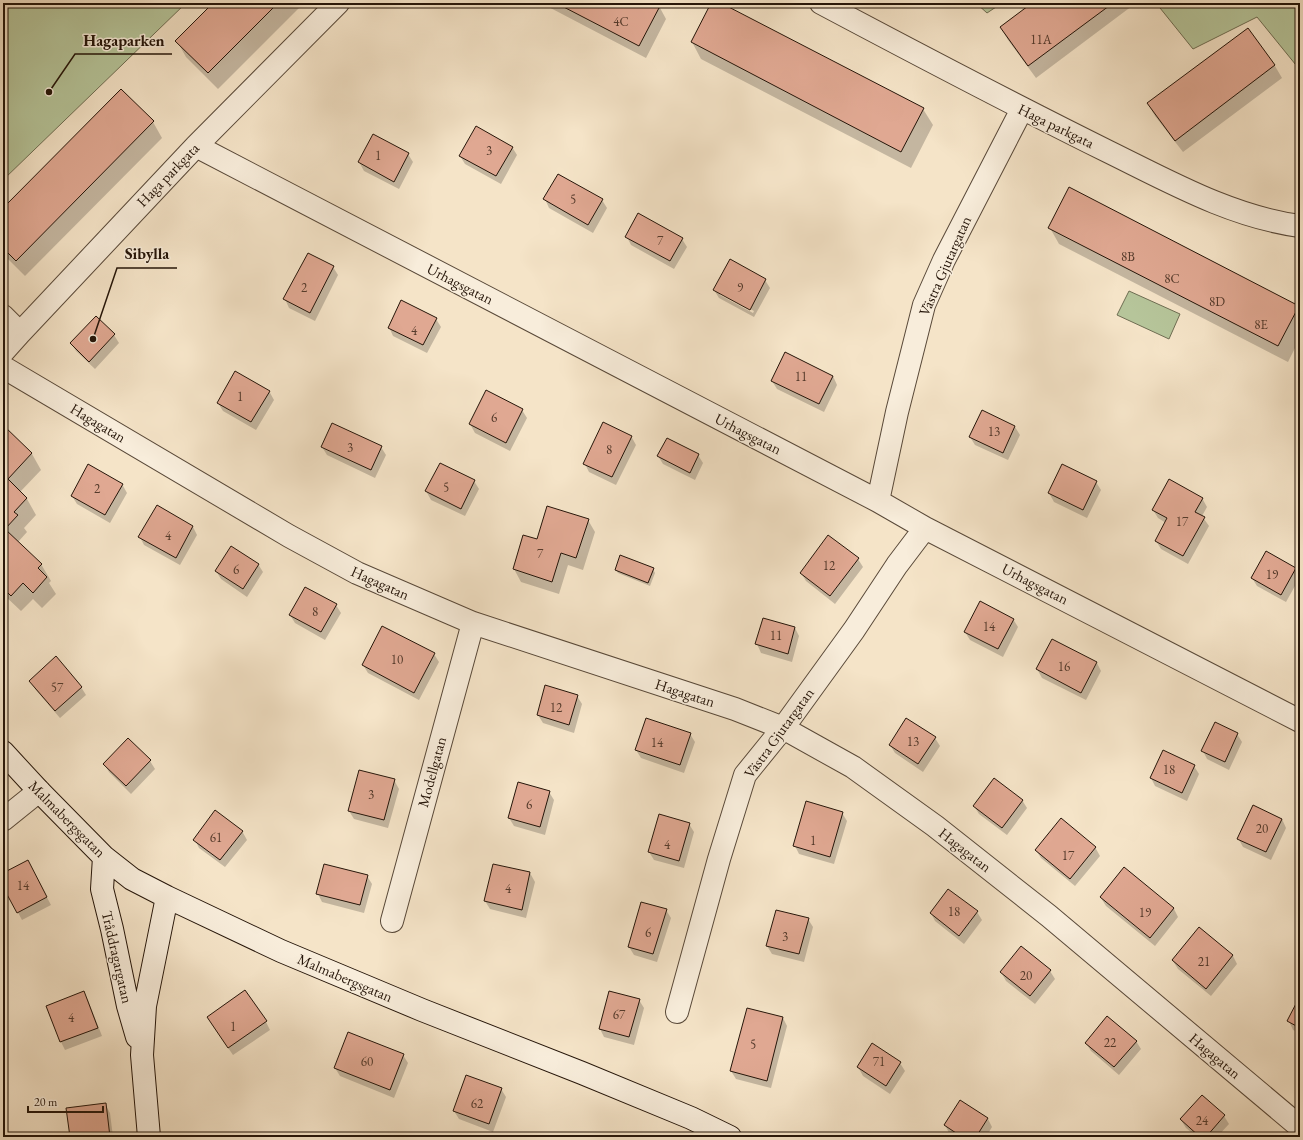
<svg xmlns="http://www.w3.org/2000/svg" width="1303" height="1140" viewBox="0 0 1303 1140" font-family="'EB Garamond',serif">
  <rect width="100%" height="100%" fill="#f5e4c8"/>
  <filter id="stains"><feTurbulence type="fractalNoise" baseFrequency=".005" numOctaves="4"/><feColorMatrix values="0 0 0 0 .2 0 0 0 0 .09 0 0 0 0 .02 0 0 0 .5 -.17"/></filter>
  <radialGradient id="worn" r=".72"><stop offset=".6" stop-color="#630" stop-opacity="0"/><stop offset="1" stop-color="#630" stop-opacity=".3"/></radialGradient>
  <path fill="#b6c59a" stroke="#6e6d52" d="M3 3H186L3 180Z
    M976 3H1002L987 13Z
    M1156 3H1300V70L1257 17 1193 49Z
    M1129 291 1180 314 1169 339 1117 315Z"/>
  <path fill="#0003" fill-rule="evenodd" d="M214 3H304L218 89 186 57 177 41Z
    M541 3H653L659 6 666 19 646 58Z
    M712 3H719L923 109 933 125 911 168 701 59 692 42Z
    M1034 3H1136L1036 78 1008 40 1001 28Z
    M1247 29 1275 66 1282 78 1183 152 1155 116 1148 104Z
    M153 122 162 138 25 276 3 254V209Z
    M512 147 517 155 501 184 465 164 460 156Z
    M408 154 413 162 399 189 364 171 359 162Z
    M545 199 602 200 607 208 593 233 549 208Z
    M1050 228 1298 307 1300 310V338L1288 362 1059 244Z
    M627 237 682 239 687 247 674 269 631 245Z
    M308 254 333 267 338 275 315 321 289 308 285 299Z
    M765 280 770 288 754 317 719 298 714 290ZM720 292 754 311 753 313 720 295Z
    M96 317 114 335 119 343 95 369 76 351 71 343Z
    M436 319 441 327 427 353 393 336 389 327Z
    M833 376 837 385 824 412 777 389 772 381Z
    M269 391 274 400 256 430 223 411 218 403Z
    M522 410 527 418 510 451 475 433 470 424Z
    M982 411 1015 427 1020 435 1008 460 975 445 970 437Z
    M3 426 32 454 41 470 20 492 27 499 36 515 24 528 27 532 18 542 41 564 51 581 49 583 56 594 42 608 33 599 21 611 3 594Z
    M631 436 636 445 616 485 589 472 585 464Z
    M322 447H381L386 455 375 478 327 455Z
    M698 455 703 463 695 480 663 464 658 456Z
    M474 481 479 489 465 516 431 500 426 491Z
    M1096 482 1101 490 1087 518 1054 502 1049 493Z
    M122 484 127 493 110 523 77 504 72 496Z
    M1202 498 1207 507 1202 516 1209 526 1188 564 1161 549 1156 541 1166 523 1158 518 1153 510Z
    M157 506 193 527 197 535 180 565 144 545 140 537Z
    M588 520 595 532 583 570 568 565 559 594 521 582 514 569 538 540Z
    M858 559 863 567 835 604 806 581 801 573Z
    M258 564 263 572 247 597 221 579 216 571Z
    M653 569 655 573 650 586 618 573 616 570Z
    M1295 569 1300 577 1286 602 1257 586 1252 578Z
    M336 605 341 613 325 640 295 623 290 615Z
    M1013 619 1018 627 1003 657 970 640 965 632Z
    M795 628 799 636 792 662 761 653 757 644Z
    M1052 640 1097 663 1101 671 1086 700 1042 678 1037 669Z
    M434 654 439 662 419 700 368 673 363 665Z
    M30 681 81 687 86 695 60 718 35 689Z
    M577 696 582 704 574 733 543 723 538 715Z
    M690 734 695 742 684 773 641 758 636 750Z
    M1237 734 1242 742 1229 770 1207 759 1203 751Z
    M935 738 940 746 923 772 895 753 890 745Z
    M128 739 150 761 155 769 131 794 109 772 104 764Z
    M1194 766 1199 774 1187 801 1155 786 1151 778Z
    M394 780 399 789 388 828 354 819 349 811Z
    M549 792 554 800 545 835 514 826 509 818Z
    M1022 800 1027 808 1007 835 979 814 974 806Z
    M842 813 847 821 834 864 799 854 795 846Z
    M1282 819 1286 828 1271 860 1243 847 1238 838Z
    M689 824 694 832 684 868 654 860 649 852Z
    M242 831 247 840 225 867 199 848 195 840Z
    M1095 847 1100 856 1075 886 1041 858 1036 850Z
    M494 865 530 873 535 882 526 918 490 909 485 901Z
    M32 869 51 905 22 920 3 885V874Z
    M1124 869 1174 909 1178 917 1155 946 1106 906 1101 898Z
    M367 876 372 884 364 913 322 902 318 894Z
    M949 890 977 912 982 920 964 944 935 921 931 913Z
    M666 910 671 918 657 962 634 955 629 947Z
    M808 919 813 927 804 962 772 954 767 946Z
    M1200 928 1233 956 1237 964 1211 996 1178 969 1173 961Z
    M1050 971 1055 979 1035 1004 1006 981 1001 972Z
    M83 992 88 1000 102 1036 65 1050 61 1042Z
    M1300 998V1033L1293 1030 1289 1021Z
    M639 1000 644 1008 634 1045 604 1037 600 1029Z
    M783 1018 787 1026 771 1088 736 1079 731 1071Z
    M266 1022 270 1030 233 1055 213 1026Z
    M1136 1041 1141 1049 1119 1075 1091 1051 1086 1043Z
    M403 1055 408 1063 394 1098 340 1076 335 1068Z
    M900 1063 905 1071 890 1094 863 1076 858 1067Z
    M501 1089 506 1097 493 1132 459 1119 454 1111Z
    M961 1101 988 1119 992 1127 986 1137H956L949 1133 945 1125Z
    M105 1104 110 1113 113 1137H71Z
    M1224 1116 1229 1124 1217 1137H1197L1186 1128 1181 1120Z"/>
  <path fill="#e0a892" stroke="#251509" d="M213 3H278L208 73 175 41Z
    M556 3H655L660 6 639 46Z
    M711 3H721L924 108 901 152 691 42Z
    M1032 3H1113L1028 66 1000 27Z
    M1248 28 1275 65 1175 141 1147 103Z
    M121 89 154 121 16 261 3 248V208Z
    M476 126 513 147 496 176 459 156Z
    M373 134 409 153 394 182 358 162Z
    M558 174 603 199 588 225 543 199Z
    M1069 187 1299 306 1278 346 1048 228Z
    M638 213 683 238 670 261 625 237Z
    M308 253 334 266 310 313 283 299Z
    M730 259 766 279 750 310 713 290Z
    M401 300 437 318 423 345 388 328Z
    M96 316 115 334 89 362 70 343Z
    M785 352 833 376 819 404 771 381Z
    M235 371 270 391 251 422 217 403Z
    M486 390 523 409 506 443 469 424Z
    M982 410 1015 426 1003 453 969 437Z
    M603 422 632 436 612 477 583 464Z
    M332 423 382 446 371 470 321 447Z
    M3 425 32 453 8 479 27 498 14 512 18 515 5 529 42 564 38 568 47 577 33 593 23 583 11 596 3 588Z
    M667 438 699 454 690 473 657 456Z
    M440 463 475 480 461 509 425 491Z
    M88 464 123 484 105 515 71 496Z
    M1062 464 1097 481 1083 510 1048 493Z
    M1169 479 1203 498 1195 512 1205 517 1183 556 1155 541 1167 518 1152 510Z
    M157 505 193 526 176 558 138 537Z
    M547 506 589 519 576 558 561 553 552 582 513 569 523 535 537 539Z
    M828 535 859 558 830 596 800 573Z
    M231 546 259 564 243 589 215 571Z
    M1266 551 1296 568 1281 595 1251 578Z
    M620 555 654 568 648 583 615 570Z
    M305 587 337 604 321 632 289 615Z
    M980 601 1014 619 998 649 964 632Z
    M763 618 795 627 788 654 755 644Z
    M382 626 435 653 414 693 362 665Z
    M1052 639 1097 662 1081 693 1036 669Z
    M56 656 82 687 55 711 29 681Z
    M545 685 578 695 569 725 537 715Z
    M646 718 691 733 680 765 635 750Z
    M906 718 936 737 918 764 889 745Z
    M1215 722 1238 733 1225 762 1201 751Z
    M128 738 151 760 126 786 103 764Z
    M1163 750 1195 765 1182 793 1150 778Z
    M359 770 395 779 384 820 348 811Z
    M994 778 1023 800 1002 828 973 806Z
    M518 782 550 791 540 827 508 818Z
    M806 801 843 812 830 857 793 846Z
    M1253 805 1282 819 1266 852 1237 839Z
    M215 810 243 831 220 860 193 840Z
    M659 814 690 823 679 861 648 852Z
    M1061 818 1096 847 1070 879 1035 850Z
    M28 860 47 897 17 913 3 887V873Z
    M324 864 368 875 360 905 316 894Z
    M493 864 530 872 522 910 484 901Z
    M1124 867 1174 908 1150 938 1100 897Z
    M948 889 978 911 959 936 930 913Z
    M641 902 667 909 653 954 628 947Z
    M776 910 809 918 799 954 766 946Z
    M1199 927 1233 955 1206 989 1172 960Z
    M1021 946 1051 970 1030 996 1000 972Z
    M245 990 267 1021 228 1048 207 1017Z
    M84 991 98 1028 60 1042 46 1006Z
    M609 991 640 999 629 1037 599 1029Z
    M1300 996V1028L1287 1021Z
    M747 1008 783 1017 767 1081 730 1071Z
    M1107 1016 1137 1041 1114 1067 1085 1043Z
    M348 1032 404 1054 390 1090 334 1068Z
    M872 1043 901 1062 886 1086 857 1067Z
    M466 1075 502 1088 489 1124 453 1111Z
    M1202 1095 1225 1115 1206 1137H1200L1180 1119Z
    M960 1100 988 1118 976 1137H962L944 1125Z
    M106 1103 110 1137H70L66 1108Z
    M603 1135V1137H569Z"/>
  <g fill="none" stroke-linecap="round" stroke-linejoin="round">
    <g stroke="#594939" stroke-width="24">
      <path id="street" d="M821 3C917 54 1012 104 1109 152 1170 182 1232 217 1300 226
        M196 146 878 501 925 528 1300 721
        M3 316 20 333
        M3 352 20 333 196 146 338 3
        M3 367 289 536 357 573 473 623 735 709 783 728 853 767 935 826 1049 916 1300 1127
        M878 501 897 412 924 305 944 260 1022 109
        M3 820 39 791
        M392 921 473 623
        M677 1012 719 859 745 775 783 728 854 630 897 565 925 528"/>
    </g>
    <g stroke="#251509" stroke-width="24">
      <path id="secondary" d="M3 752 39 791 104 857 132 879 167 897 281 951 422 1010 582 1073 691 1118 730 1137
        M104 857 102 889 112 929 128 1006 137 1037
        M149 1137 142 1055 145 1006 167 897"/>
    </g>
    <use href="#street" stroke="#f8eddb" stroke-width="22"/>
    <use href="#secondary" stroke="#f8eddb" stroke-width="22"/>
  </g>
  <g text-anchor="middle" stroke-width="3" stroke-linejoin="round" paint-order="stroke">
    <g font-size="13" fill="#543a2b">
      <text x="621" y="26">4C</text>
      <text x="1041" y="44">11A</text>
      <text x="489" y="155">3</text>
      <text x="378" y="160">1</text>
      <text x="573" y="204">5</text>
      <text x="660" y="245">7</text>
      <text x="1128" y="261">8B</text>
      <text x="1172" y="283">8C</text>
      <text x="304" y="292">2</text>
      <text x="740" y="292">9</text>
      <text x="1217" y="306">8D</text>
      <text x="1261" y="329">8E</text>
      <text x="414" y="335">4</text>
      <text x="801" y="381">11</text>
      <text x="240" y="401">1</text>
      <text x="494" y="422">6</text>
      <text x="994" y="436">13</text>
      <text x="350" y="452">3</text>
      <text x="609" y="454">8</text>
      <text x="446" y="492">5</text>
      <text x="97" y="493">2</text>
      <text x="1182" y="526">17</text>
      <text x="168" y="540">4</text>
      <text x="540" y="558">7</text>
      <text x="829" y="570">12</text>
      <text x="236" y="574">6</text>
      <text x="1272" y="579">19</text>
      <text x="315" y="616">8</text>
      <text x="989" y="631">14</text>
      <text x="776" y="640">11</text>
      <text x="397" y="664">10</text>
      <text x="1064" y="671">16</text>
      <text x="57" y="692">57</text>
      <text x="556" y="712">12</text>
      <text x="913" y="746">13</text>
      <text x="657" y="747">14</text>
      <text x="1169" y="774">18</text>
      <text x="371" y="799">3</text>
      <text x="529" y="809">6</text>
      <text x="1262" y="833">20</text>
      <text x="216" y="842">61</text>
      <text x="813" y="845">1</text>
      <text x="667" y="849">4</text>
      <text x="1068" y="860">17</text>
      <text x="23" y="890">14</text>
      <text x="508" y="893">4</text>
      <text x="954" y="916">18</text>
      <text x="1145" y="917">19</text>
      <text x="648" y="937">6</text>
      <text x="785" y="941">3</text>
      <text x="1204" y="966">21</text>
      <text x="1026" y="980">20</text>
      <text x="619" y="1019">67</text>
      <text x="71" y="1022">4</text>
      <text x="233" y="1031">1</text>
      <text x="1110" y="1047">22</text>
      <text x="753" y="1049">5</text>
      <text x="367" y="1066">60</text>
      <text x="879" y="1066">71</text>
      <text x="477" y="1108">62</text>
      <text x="1202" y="1125">24</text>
    </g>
    <g font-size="15" fill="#251509" stroke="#f8eddb">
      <text transform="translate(1056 126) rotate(26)" y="5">Haga parkgata</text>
      <text transform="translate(168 175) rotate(-46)" y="5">Haga parkgata</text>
      <text transform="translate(945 266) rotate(-66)" y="5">Västra Gjutargatan</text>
      <text transform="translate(460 284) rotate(27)" y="5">Urhagsgatan</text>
      <text transform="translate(98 423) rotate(31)" y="5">Hagagatan</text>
      <text transform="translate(748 434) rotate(27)" y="5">Urhagsgatan</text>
      <text transform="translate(380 583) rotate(24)" y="5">Hagagatan</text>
      <text transform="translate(1035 584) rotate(27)" y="5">Urhagsgatan</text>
      <text transform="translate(685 693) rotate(18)" y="5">Hagagatan</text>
      <text transform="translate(779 733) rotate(-54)" y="5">Västra Gjutargatan</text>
      <text transform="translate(432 772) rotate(-75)" y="5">Modellgatan</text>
      <text transform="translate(67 819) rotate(45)" y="5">Malmabergsgatan</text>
      <text transform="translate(965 850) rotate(38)" y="5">Hagagatan</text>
      <text transform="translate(117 957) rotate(77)" y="5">Tråddragargatan</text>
      <text transform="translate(345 978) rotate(23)" y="5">Malmabergsgatan</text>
      <text transform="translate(1215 1056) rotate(40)" y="5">Hagagatan</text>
    </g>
  </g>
  <path fill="none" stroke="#251509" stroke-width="1.5" d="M49 92L75 54H172M93 339L117 268H177"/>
  <g fill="#251509" stroke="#f8eddb" stroke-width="1.5">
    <circle cx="49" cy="92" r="4"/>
    <circle cx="93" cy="339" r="4"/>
  </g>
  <g font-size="16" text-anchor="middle" font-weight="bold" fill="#251509" stroke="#f8eddb" stroke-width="3" stroke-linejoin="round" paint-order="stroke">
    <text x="124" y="46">Hagaparken</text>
    <text x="147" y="259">Sibylla</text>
  </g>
  <rect width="1303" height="1140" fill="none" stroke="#f5e4c8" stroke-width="16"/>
  <rect x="4" y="4" width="1295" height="1132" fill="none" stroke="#251509" stroke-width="2"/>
  <rect x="8" y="8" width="1287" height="1124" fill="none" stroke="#251509"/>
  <path d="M28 1106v6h75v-6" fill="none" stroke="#251509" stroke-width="2"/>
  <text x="34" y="1106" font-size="12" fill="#251509" stroke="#f8eddb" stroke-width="3" paint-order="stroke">20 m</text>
  <rect width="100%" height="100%" filter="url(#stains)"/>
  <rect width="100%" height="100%" fill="url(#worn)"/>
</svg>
